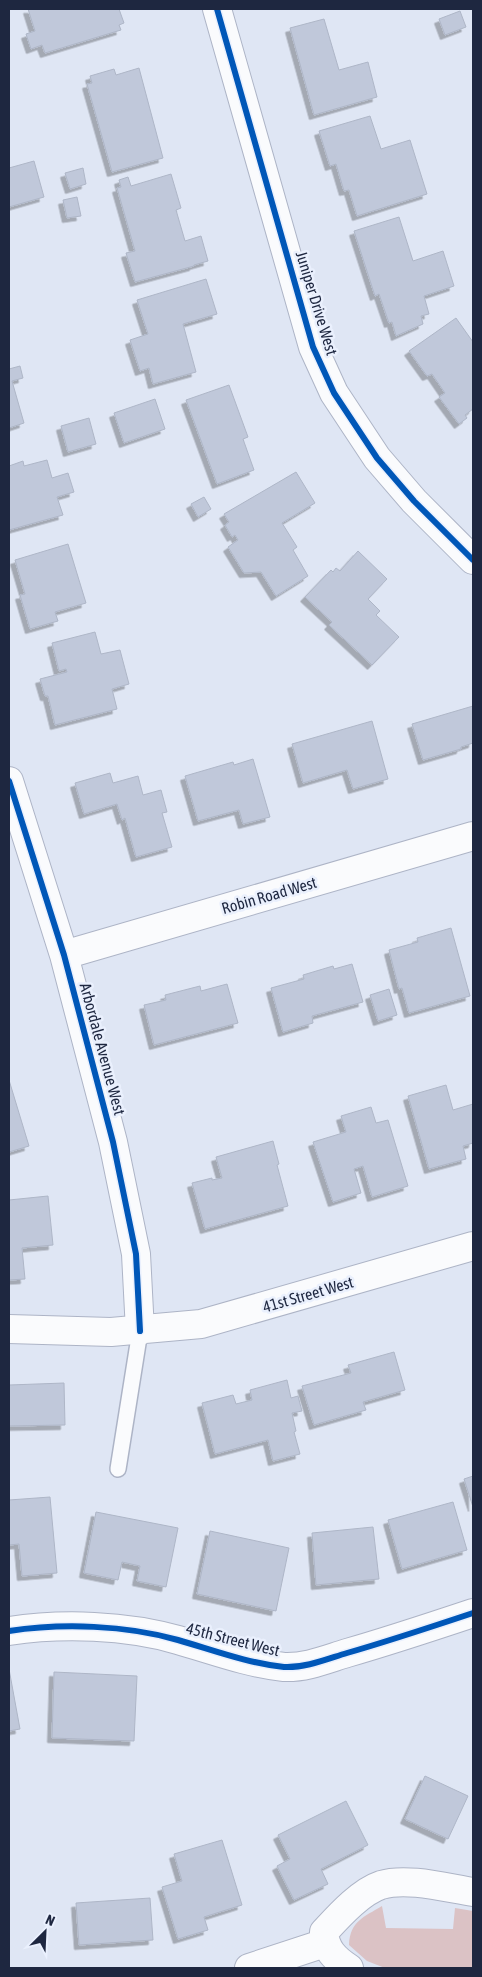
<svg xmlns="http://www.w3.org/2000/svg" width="482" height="1977" viewBox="0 0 482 1977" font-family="'Asap Condensed',sans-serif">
  <defs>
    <filter id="shadow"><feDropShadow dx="-4.5" dy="4.5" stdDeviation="0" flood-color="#0004"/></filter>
  </defs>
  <rect width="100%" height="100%" fill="#dfe6f4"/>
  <path fill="#dbc2c5" d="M382 1906 386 1928 453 1929 455 1908 473 1911V1968H385L367 1961 349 1945C350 1921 364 1917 382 1906Z"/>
  <path fill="#c0c8da" stroke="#aeb6c7" filter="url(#shadow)" d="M28 9H119L124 23 119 25 121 30 45 53 42 45 31 49 26 34 35 31Z
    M460 11 466 27 445 35 439 19Z
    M324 19 339 70 368 62 377 97 314 115 290 28Z
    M139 68 163 158 112 172 87 84 92 83 90 76 114 69 116 75Z
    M370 116 381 149 410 140 427 194 357 216 349 190 344 191 336 164 330 166 319 131Z
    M34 161 44 197 9 207V168Z
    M83 168 86 184 70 189 65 173Z
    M171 174 181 208 176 210 185 241 201 236 208 261 194 265V266L135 282 126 253 135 251 117 188 121 187 119 180 128 177 131 186Z
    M77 197 81 216 67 218 63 200Z
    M399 217 413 261 443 251 454 286 424 296 429 314 421 316 423 324 396 336 392 322 389 323 379 294 375 296 354 231Z
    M206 279 217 314 183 324 196 372 153 384 149 368 140 371 130 340 148 334 137 300Z
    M456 318 473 342V409L465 415 467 418 459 424 439 397 445 393 432 374 427 376 409 351Z
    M20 366 23 378 12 381 24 423 9 428V369Z
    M229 385 248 437 243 439 254 470 217 484 186 400Z
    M155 399 165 429 124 443 114 413Z
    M89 418 96 444 68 452 61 426Z
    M47 460 52 478 68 473 74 492 57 497 63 515 9 530V466L23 461 24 466Z
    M296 472 315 503 282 523 297 547 293 550 308 576 276 596 261 572 244 573 228 547 238 540 235 535 232 537 225 525 229 522 224 514Z
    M204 497 211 509 198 517 191 504Z
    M68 544 86 603 55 612 58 621 30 629 20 595 25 594 15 560Z
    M358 551 387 579 368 599 380 611 376 615 399 637 372 665 329 625 332 622 305 597 331 570 333 572 336 568 340 571Z
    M95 632 101 654 120 650 129 684 112 689 117 709 55 725 48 696H45L40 679 67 672 66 669 59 671 52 643Z
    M473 706V743L461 747V749L423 760 412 724Z
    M372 721 388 779 353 789 347 770 303 783 292 744Z
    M253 759 270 817 243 824 239 810 198 821 185 776 233 762 234 765Z
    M110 773 113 783 138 776 143 795 161 790 167 812 162 813 172 847 136 857 125 818 122 820 117 804 84 814 75 783Z
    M451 928 470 996 409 1013 402 988 399 989 389 950 418 942 417 938Z
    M352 964 363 1002 312 1016 313 1023 283 1032 271 988 304 979 303 975 333 966 334 969Z
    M227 984 238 1023 154 1045 144 1005 166 1000 165 995 200 986 201 991Z
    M389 989 397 1015 378 1021 370 995Z
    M9 1080 29 1146 9 1152Z
    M446 1085 453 1110 473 1104V1143L463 1146 466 1159 429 1169 408 1096Z
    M371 1107 376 1123 388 1120 408 1186 372 1197 363 1166 354 1169 361 1193 333 1202 313 1142 346 1132 341 1116Z
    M273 1141 279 1164 277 1165 288 1206 205 1229 192 1183 212 1178V1180L222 1178 216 1157Z
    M48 1196 53 1245 22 1248 25 1279 9 1280V1200Z
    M394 1352 405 1390 363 1402 366 1410 314 1425 302 1386 351 1373 348 1365Z
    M287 1380 291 1398 298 1396 302 1411 292 1413 296 1431 294 1432 300 1454 273 1461 268 1440 215 1454 202 1403 233 1395 236 1404 252 1400 250 1390Z
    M64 1383 65 1425 9 1426V1385Z
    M473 1476V1507L464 1479Z
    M50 1497 57 1573 22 1576 19 1544 9 1545V1500Z
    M453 1502 467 1550 402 1569 388 1520Z
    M96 1512 178 1528 166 1587 137 1581 140 1566 122 1562 118 1580 84 1573Z
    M373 1527 379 1579 316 1585 312 1533Z
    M210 1531 289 1548 276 1611 197 1594Z
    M9 1669 20 1729 9 1731Z
    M54 1672 137 1676 134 1741 52 1738Z
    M425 1776 468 1796 448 1839 405 1819Z
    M346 1801 368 1845 321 1869 328 1884 294 1900 277 1866 290 1859 278 1835Z
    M222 1840 242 1905 204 1917 208 1930 178 1939 162 1887 182 1881 174 1854Z
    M150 1898 153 1940 79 1945 76 1903Z"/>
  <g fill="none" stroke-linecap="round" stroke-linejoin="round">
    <g stroke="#adb4c6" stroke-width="18">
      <path id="service" d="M118 1469 140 1331"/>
    </g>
    <g stroke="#adb4c6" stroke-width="30">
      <path id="minor" d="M217 9 313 347 334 393 377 458 414 501 473 560
        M9 781 64 955 113 1142 136 1254 140 1331
        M64 955 473 836
        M9 1329 111 1332 201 1324 473 1246
        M9 1631C62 1623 126 1625 178 1640 213 1650 247 1663 284 1667 306 1668 327 1659 347 1653 389 1641 431 1627 473 1613
        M249 1968 325 1943
        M349 1968C335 1959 325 1949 324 1932 338 1917 360 1892 381 1885 407 1877 447 1888 473 1892"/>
    </g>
    <use href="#service" stroke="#fafbfd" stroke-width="15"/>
    <use href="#minor" stroke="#fafbfd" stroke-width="28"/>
    <g stroke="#eaf0fd" stroke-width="9">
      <path id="cycleway" d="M217 9 313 347 334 393 377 458 414 501 473 560
        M9 781 64 955 113 1142 136 1254 140 1331
        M9 1631C62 1623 126 1625 178 1640 213 1650 247 1663 284 1667 306 1668 327 1659 347 1653 389 1641 431 1627 473 1613"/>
    </g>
    <use href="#cycleway" stroke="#0057b8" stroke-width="6"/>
  </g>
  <g text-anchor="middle" stroke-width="5" stroke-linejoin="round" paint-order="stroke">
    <g font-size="16" fill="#1e2740" stroke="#eaf0fd">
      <text transform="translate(317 303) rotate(73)" y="6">Juniper Drive West</text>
      <text transform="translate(269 895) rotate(-16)" y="6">Robin Road West</text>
      <text transform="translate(103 1049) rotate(75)" y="6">Arbordale Avenue West</text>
      <text transform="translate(308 1294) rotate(-16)" y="6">41st Street West</text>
      <text transform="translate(233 1639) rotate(14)" y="6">45th Street West</text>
    </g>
  </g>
  <rect width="482" height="1977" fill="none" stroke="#1e2740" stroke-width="20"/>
  <g transform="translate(45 1932) rotate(24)" stroke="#eaf0fd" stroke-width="4" paint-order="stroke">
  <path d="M0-4L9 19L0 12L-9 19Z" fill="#1e2740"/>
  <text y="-8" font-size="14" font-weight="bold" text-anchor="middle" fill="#1e2740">N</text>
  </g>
</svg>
